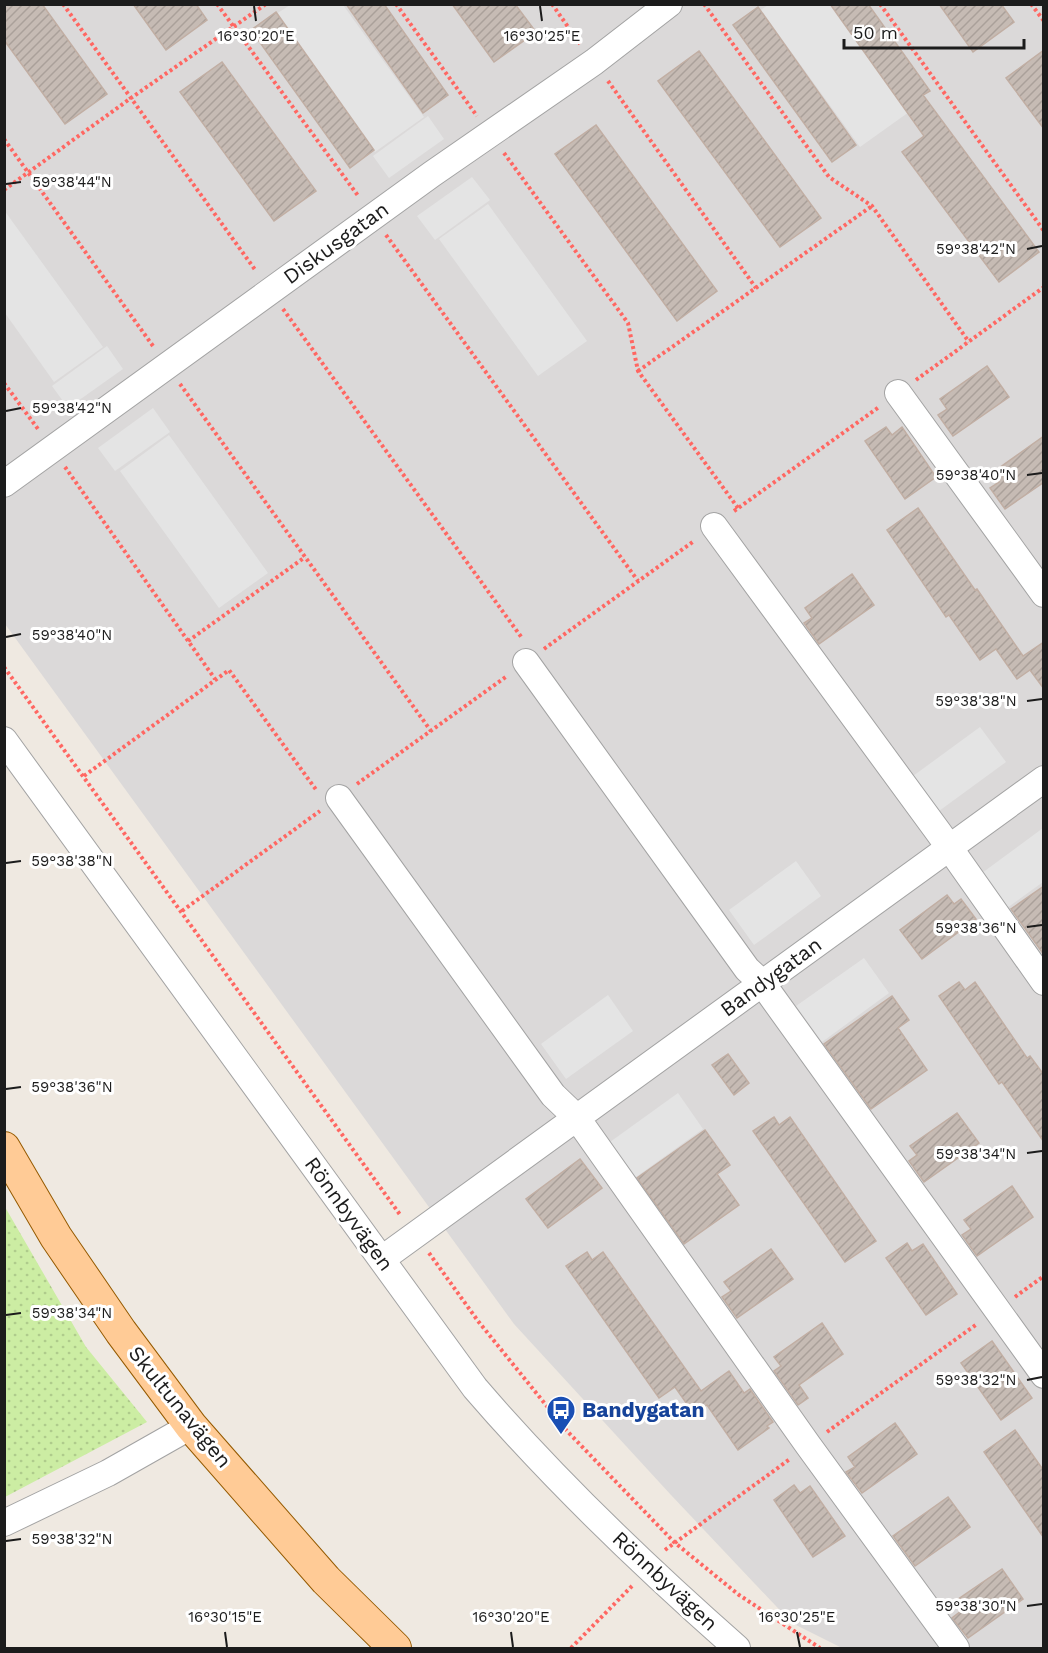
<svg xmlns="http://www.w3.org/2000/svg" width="1048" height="1653" viewBox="0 0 1048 1653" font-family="'Work Sans',sans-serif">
  <defs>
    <pattern id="grass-dots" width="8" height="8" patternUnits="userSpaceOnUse" patternTransform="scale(1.5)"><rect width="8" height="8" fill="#cceda3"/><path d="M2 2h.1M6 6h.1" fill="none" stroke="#afcb8c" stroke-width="1.8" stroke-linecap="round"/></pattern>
    <pattern id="building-hatch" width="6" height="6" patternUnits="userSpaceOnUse" patternTransform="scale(1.5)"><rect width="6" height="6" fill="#c6bbb4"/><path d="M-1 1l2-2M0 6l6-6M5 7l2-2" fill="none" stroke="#aaa09a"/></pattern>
  </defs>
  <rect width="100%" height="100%" fill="#efe9e1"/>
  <path fill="#dbd9d9" d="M4 5H1043V1648H842L792 1623 671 1495 514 1324 5 624Z"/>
  <path fill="url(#grass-dots)" d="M5 1207 86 1347 147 1422 5 1497Z"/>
  <path fill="#e4e4e4" d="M290 5H343L424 117 375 152 276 14Z
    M768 5H832L909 112 860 147 761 10Z
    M428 116 444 139 389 178 373 156Z
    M472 177 490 200 435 240 417 216Z
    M488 204 587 341 538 376 439 239Z
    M4 210 103 347 54 382 5 313Z
    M107 346 123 369 68 408 52 386Z
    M153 408 170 432 115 471 98 448Z
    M169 435 268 573 219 608 120 471Z
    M980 727 1006 762 939 811 913 776Z
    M1043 828V882L1007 908 982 873Z
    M796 861 821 896 754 945 729 910Z
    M864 958 889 993 822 1042 796 1006Z
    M608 995 633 1031 566 1079 541 1044Z
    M678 1093 703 1129 636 1177 610 1142Z"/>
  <path fill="url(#building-hatch)" stroke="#c1aea3" stroke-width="1.5" d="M4 4H42L107 94 65 124 4 40Z
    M133 4H196L207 20 166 50Z
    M346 4H384L448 95 423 113Z
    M452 4H515L536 32 494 62Z
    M830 4H868L930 91 923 95 1039 252 999 282 902 152 924 136Z
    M939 4H1001L1014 22 973 52Z
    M758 7 856 145 832 162 733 25Z
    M276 12 374 150 350 168 251 30Z
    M1044 50V129L1006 78Z
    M699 51 821 218 780 247 658 81Z
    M222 62 316 191 274 221 180 92Z
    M596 125 717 291 677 321 555 154Z
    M987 366 1009 397 953 436 938 415 947 409 940 399Z
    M886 427 892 435 902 427 936 477 905 499 865 441Z
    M1044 436V482L1005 509 990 488 999 482 992 473Z
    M918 508 975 590 977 589 1023 656 1044 642V689L1030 670 1017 679 996 649 980 660 949 615 946 617 887 530Z
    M852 574 874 605 819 644 804 623 812 618 805 608Z
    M1044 886V955L1011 909Z
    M947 895 954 904 961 899 976 919 922 959 900 930Z
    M959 982 965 990 975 982 1027 1058 1030 1056 1044 1075V1142L1002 1082 999 1084 939 996Z
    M892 996 909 1020 898 1028 927 1070 871 1109 824 1044Z
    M728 1054 749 1083 734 1095 712 1065Z
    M957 1113 979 1143 924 1182 909 1161 917 1155 910 1146Z
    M774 1117 779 1125 790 1117 876 1241 845 1262 753 1131Z
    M705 1130 730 1165 717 1174 739 1205 684 1244 637 1178Z
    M580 1159 602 1188 548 1228 526 1199Z
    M1012 1186 1033 1217 977 1256 962 1235 971 1229 964 1220Z
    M907 1243 912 1251 923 1244 957 1294 926 1315 886 1258Z
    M771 1249 793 1279 737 1318 722 1297 731 1291 724 1282Z
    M587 1252 592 1260 603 1252 701 1391 729 1371 744 1393 750 1389 773 1422 767 1426 769 1428 738 1450 707 1405 694 1414 675 1387 659 1398 566 1266Z
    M822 1323 843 1354 799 1385 808 1398 798 1405 774 1371 781 1366 774 1357Z
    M992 1341 1032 1398 1001 1420 961 1363Z
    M895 1423 917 1454 862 1493 846 1472 855 1467 848 1457Z
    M1015 1430 1044 1471V1538L984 1452Z
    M794 1485 800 1493 810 1486 845 1536 813 1557 774 1500Z
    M948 1497 970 1527 915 1566 893 1536Z
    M1002 1569 1023 1599 968 1638 952 1618 961 1611 954 1602Z"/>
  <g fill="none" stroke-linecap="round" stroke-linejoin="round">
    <g stroke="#a3a3a3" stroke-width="28">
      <path id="minor" d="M898 393 1044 594
        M4 484 432 174 594 62 669 4
        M714 526 939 833 1044 982
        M526 662 747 969 762 983 1044 1375
        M4 740 475 1388C555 1481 645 1567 737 1648
        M339 798 553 1095 577 1118 808 1445 956 1648
        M382 1259 1044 779
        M4 1523 108 1473 191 1426"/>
    </g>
    <g stroke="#955a00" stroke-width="34">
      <path id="major" d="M4 1148 56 1237 121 1332 191 1426 326 1580 395 1648"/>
    </g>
    <path stroke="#ff6762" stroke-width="4" stroke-dasharray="3 3" stroke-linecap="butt" d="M63 4 256 271
      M217 4 359 197
      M396 4 477 116
      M552 4 580 44
      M704 4 829 177 872 206 969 342
      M880 4 1044 231
      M1031 4 1044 21
      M608 81 756 288
      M4 139 153 346
      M504 153 628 323 638 371 738 508
      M4 190 131 98 266 4
      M386 235 638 581
      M283 309 522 638
      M638 371 872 206
      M916 380 1044 287
      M4 383 38 429
      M180 384 431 731
      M65 467 215 679
      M734 511 879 407
      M188 641 305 557
      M544 649 694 541
      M4 667 401 1216
      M84 776 229 670 317 791
      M357 784 507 676
      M182 911 320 811
      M429 1253 478 1321 567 1431 674 1542 739 1595 820 1648
      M1015 1297 1044 1276
      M827 1432 977 1324
      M665 1550 790 1459
      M571 1648 634 1584"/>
    <use href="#minor" stroke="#fff" stroke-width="26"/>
    <use href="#major" stroke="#ffcb96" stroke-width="32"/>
  </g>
  <path fill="none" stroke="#1c1c1c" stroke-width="2" d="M254 6 256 21M540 6 542 21M6 184 21 182M1027 249 1042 246M6 411 21 408M1027 475 1042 473M6 637 21 634M1027 701 1042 699M6 863 21 861M1027 927 1042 925M6 1089 21 1087M1027 1153 1042 1151M6 1315 21 1313M1027 1380 1042 1377M6 1541 21 1539M1027 1606 1042 1604M225 1632 227 1647M511 1632 513 1647M797 1632 800 1647"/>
  <defs>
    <g id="bus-pin" transform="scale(1.5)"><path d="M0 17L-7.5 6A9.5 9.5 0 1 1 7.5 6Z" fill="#1a4fb4" stroke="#fff"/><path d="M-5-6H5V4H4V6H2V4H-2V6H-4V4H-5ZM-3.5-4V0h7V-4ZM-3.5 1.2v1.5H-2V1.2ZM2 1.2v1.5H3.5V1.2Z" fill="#fff"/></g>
  </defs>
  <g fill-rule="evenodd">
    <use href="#bus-pin" x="561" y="1410"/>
  </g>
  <g text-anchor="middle" stroke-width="6" stroke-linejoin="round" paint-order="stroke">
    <g font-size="21" fill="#1c1c1c" stroke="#fff">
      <text transform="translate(336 243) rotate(-36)" y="7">Diskusgatan</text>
      <text transform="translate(771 977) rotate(-36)" y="7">Bandygatan</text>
      <text transform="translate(349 1214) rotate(54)" y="7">Rönnbyvägen</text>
      <text transform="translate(180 1407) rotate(51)" y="7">Skultunavägen</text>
      <text transform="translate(665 1581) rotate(43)" y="7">Rönnbyvägen</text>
    </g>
    <g font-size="21" font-weight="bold" fill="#164399" stroke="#fff" text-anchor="start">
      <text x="582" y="1417">Bandygatan</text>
    </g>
  </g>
  <g font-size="15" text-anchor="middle" fill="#1c1c1c" stroke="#fff" stroke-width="6" stroke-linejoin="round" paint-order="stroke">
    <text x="256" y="41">16°30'20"E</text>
    <text x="542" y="41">16°30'25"E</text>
    <text x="72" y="187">59°38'44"N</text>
    <text x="976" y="254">59°38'42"N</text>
    <text x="72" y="413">59°38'42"N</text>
    <text x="976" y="480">59°38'40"N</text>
    <text x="72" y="640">59°38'40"N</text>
    <text x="976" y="706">59°38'38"N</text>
    <text x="72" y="866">59°38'38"N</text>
    <text x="976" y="933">59°38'36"N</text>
    <text x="72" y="1092">59°38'36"N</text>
    <text x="976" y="1159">59°38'34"N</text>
    <text x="72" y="1318">59°38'34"N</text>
    <text x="976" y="1385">59°38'32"N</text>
    <text x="72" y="1544">59°38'32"N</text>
    <text x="976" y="1611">59°38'30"N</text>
    <text x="225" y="1622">16°30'15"E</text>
    <text x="511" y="1622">16°30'20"E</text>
    <text x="797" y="1622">16°30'25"E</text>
  </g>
  <rect width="1048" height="1653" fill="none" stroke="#1c1c1c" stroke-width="12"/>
  <path d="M844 39v9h180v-9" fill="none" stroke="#1c1c1c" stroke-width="3"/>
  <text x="853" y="39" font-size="18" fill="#1c1c1c" stroke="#ffffff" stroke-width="4.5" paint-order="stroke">50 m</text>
</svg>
